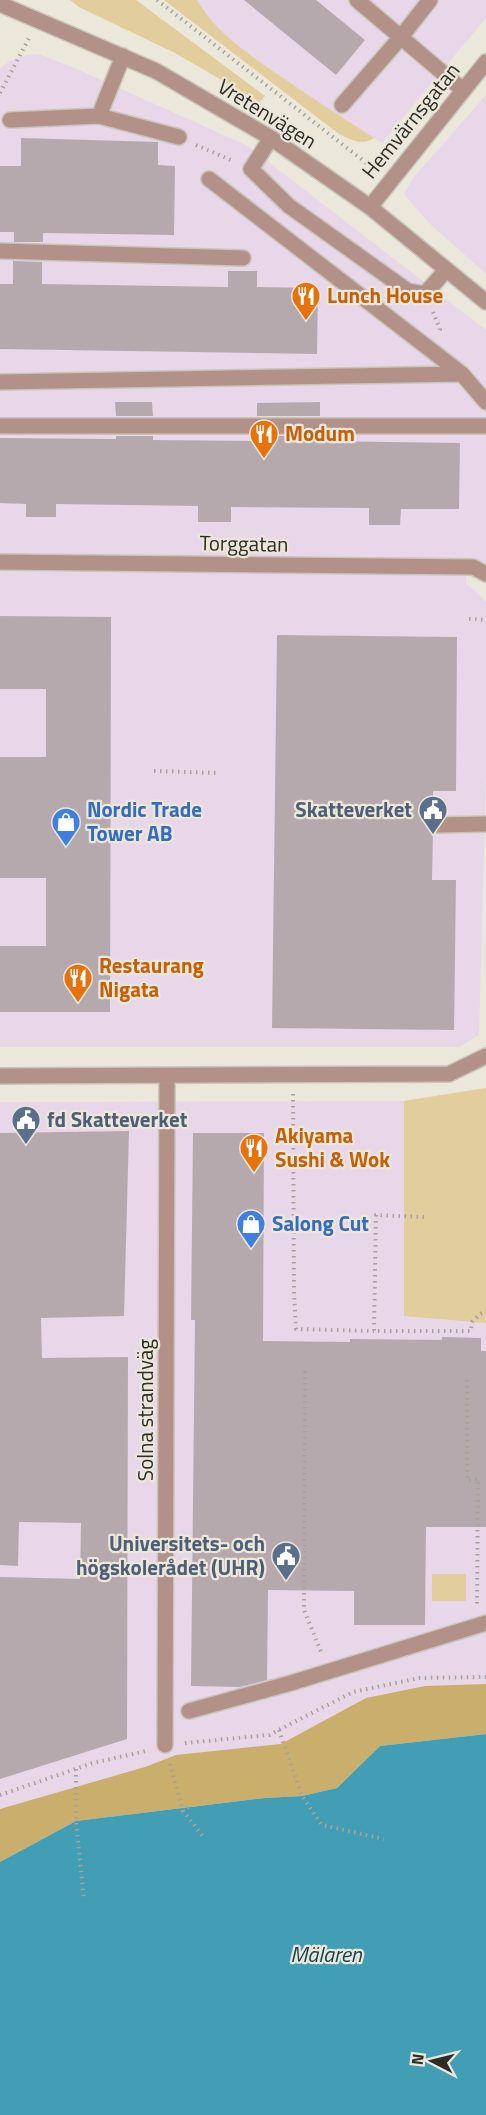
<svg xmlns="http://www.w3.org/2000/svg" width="486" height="2115" viewBox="0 0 486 2115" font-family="'Titillium Web',sans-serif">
  <rect width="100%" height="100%" fill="#ece7db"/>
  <path fill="#e8d7e9" d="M197 0H486V18L382 143 299 90 226 37 206 15Z
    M39 54 79 70 248 146 486 330V573L466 572V584L477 592 486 602V777L479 1035 459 1047H0V68L10 61 26 55Z
    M486 95V274L430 224 404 194 414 177Z
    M486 1088V1734L380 1746 302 1796 265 1798 189 1807 0 1862V1102L404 1101Z"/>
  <path fill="#e2cd9d" d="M70 0H136L265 96 260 102 175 53 79 7Z
    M164 0H197C216 32 241 48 270 69 304 93 339 115 374 138 362 146 352 140 339 134Z
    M486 1088V1323L404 1316V1101Z
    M432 1574H466V1601H432Z"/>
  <path fill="#caae6b" d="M486 1684V1734L380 1746 337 1788 302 1796 265 1798 76 1821 0 1862V1809L145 1767 176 1755 281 1744 366 1698 425 1686Z"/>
  <path fill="#429eb4" d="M486 1734V2115H0V1862L76 1821 265 1798 302 1796 337 1788 380 1746Z"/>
  <path fill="#b6a9ae" d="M244 0H316L365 40 336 75Z
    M21 138 158 142V165L175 166 174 235 43 233V242H14V232H0V166H21Z
    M13 261 42 262V284L228 287V271H257V287L318 288 317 354 0 349V284H13Z
    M115 402H152L153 416H116Z
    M320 402V416H257V403Z
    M116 436H153V440L257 441V436H319V441L460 443 459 509H401L400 525H369V508L231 507V522H198V506L56 504V517H26V504L0 503V438L116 439Z
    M0 616 111 617 110 1012H0V946H46V878H0V757H46V689H0Z
    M277 635 457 637 456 791H433V817L428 825 433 833 432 880H456L454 1030 272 1028Z
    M129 1131 124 1316 41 1318 42 1358 128 1357 127 1739 0 1779V1577L80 1579 81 1523 19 1522 18 1566 0 1565V1133Z
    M193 1133H264L263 1341 350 1342V1339L442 1340V1337L481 1338V1351H486V1527H426L425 1625H354V1591L268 1590 267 1680 240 1687 191 1686 195 1320H191Z"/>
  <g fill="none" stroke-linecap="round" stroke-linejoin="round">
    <g stroke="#cac5bb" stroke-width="18">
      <path id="minor" d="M357 0 463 90
        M0 4 156 71 271 138 370 207 486 302
        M342 105 401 37 430 0
        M99 116 123 56
        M10 120 99 116 179 137
        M271 138 251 169 289 206 408 291 425 294 446 270
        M209 179 462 374 486 402
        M370 207 486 62
        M0 251 243 258
        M0 382 462 374
        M0 426H486
        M0 562 473 567 486 574
        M438 825 486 824
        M0 1076 449 1074 486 1056
        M189 1711 291 1683 486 1623
        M165 1745 167 1076"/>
    </g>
    <path stroke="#a6a399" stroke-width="4" stroke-dasharray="1.5 4.5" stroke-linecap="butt" d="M157 0 374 169
      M0 93 29 38
      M196 145 233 161
      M433 312 440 329 438 333
      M469 619 486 620
      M154 771 218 773
      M293 1094 294 1293 296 1329 374 1331
      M424 1217 376 1215 374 1331H471L472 1322 480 1314 486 1311
      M305 1371 304 1610 322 1654
      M467 1380V1480L478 1479 477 1604
      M279 1730 302 1796 322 1825 384 1839
      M185 1743 269 1735 353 1692 419 1678 486 1677
      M170 1764 183 1811
      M76 1769V1821L84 1900
      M0 1795 93 1763 146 1751
      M188 1807 183 1811 205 1839"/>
    <use href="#minor" stroke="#b29288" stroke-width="15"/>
  </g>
  <defs>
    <g id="restaurant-pin" transform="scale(1.5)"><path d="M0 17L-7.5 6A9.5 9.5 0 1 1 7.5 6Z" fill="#e8710a" stroke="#ece7db"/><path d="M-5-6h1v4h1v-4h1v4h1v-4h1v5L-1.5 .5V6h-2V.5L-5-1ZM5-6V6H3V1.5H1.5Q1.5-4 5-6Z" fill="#fff"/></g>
    <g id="civic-pin" transform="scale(1.5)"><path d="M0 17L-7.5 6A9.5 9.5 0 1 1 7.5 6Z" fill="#5c6f8a" stroke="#ece7db"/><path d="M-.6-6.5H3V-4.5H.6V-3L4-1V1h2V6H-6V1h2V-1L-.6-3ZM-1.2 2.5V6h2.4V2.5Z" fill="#fff"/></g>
    <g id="shop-pin" transform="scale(1.5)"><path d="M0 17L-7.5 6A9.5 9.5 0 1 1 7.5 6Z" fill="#3f7fe0" stroke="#ece7db"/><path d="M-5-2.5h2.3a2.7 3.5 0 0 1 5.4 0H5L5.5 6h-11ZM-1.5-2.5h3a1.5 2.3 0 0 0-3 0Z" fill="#fff"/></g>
  </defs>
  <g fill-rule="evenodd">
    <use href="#restaurant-pin" x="306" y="296"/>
    <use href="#restaurant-pin" x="264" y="434"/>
    <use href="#civic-pin" x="433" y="810"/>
    <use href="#shop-pin" x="66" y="822"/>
    <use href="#restaurant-pin" x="78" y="978"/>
    <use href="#civic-pin" x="26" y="1120"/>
    <use href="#restaurant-pin" x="254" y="1148"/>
    <use href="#shop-pin" x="251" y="1224"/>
    <use href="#civic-pin" x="286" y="1556"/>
  </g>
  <g text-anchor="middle" stroke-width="4.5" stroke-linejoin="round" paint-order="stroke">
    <g font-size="21" fill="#2d2c27" stroke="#ece7db">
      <text transform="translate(267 114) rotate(32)" y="7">Vretenvägen</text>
      <text transform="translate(411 121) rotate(-51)" y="7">Hemvärnsgatan</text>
      <text transform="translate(244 544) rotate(1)" y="7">Torggatan</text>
      <text transform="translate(146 1410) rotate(-90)" y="7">Solna strandväg</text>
    </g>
    <g font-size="21" font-weight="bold" fill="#c56008" stroke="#ece7db" text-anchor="start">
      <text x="327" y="303">Lunch House</text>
      <text x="285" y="441">Modum</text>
      <text x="99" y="973">Restaurang<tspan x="99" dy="24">Nigata</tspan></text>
      <text x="275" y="1143">Akiyama<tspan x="275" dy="24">Sushi &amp; Wok</tspan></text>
    </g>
    <g font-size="21" font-weight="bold" fill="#366cbe" stroke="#ece7db" text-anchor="start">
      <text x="87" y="817">Nordic Trade<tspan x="87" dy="24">Tower AB</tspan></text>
      <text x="272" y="1231">Salong Cut</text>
    </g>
    <g font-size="21" font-weight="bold" fill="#4e5e75" stroke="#ece7db" text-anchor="end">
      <text x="412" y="817">Skatteverket</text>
      <text x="47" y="1127" text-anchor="start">fd Skatteverket</text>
      <text x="265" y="1551">Universitets- och<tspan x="265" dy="24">högskolerådet (UHR)</tspan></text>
    </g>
    <g font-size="22" font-style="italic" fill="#1a434d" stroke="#ece7db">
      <text x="326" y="1962">Mälaren</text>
    </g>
  </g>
  <g transform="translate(432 2061) rotate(277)" stroke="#ece7db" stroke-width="4.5" paint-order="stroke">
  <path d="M0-4.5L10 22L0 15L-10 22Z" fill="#2d2c27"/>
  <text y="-9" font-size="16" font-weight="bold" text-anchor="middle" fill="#2d2c27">N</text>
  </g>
</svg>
